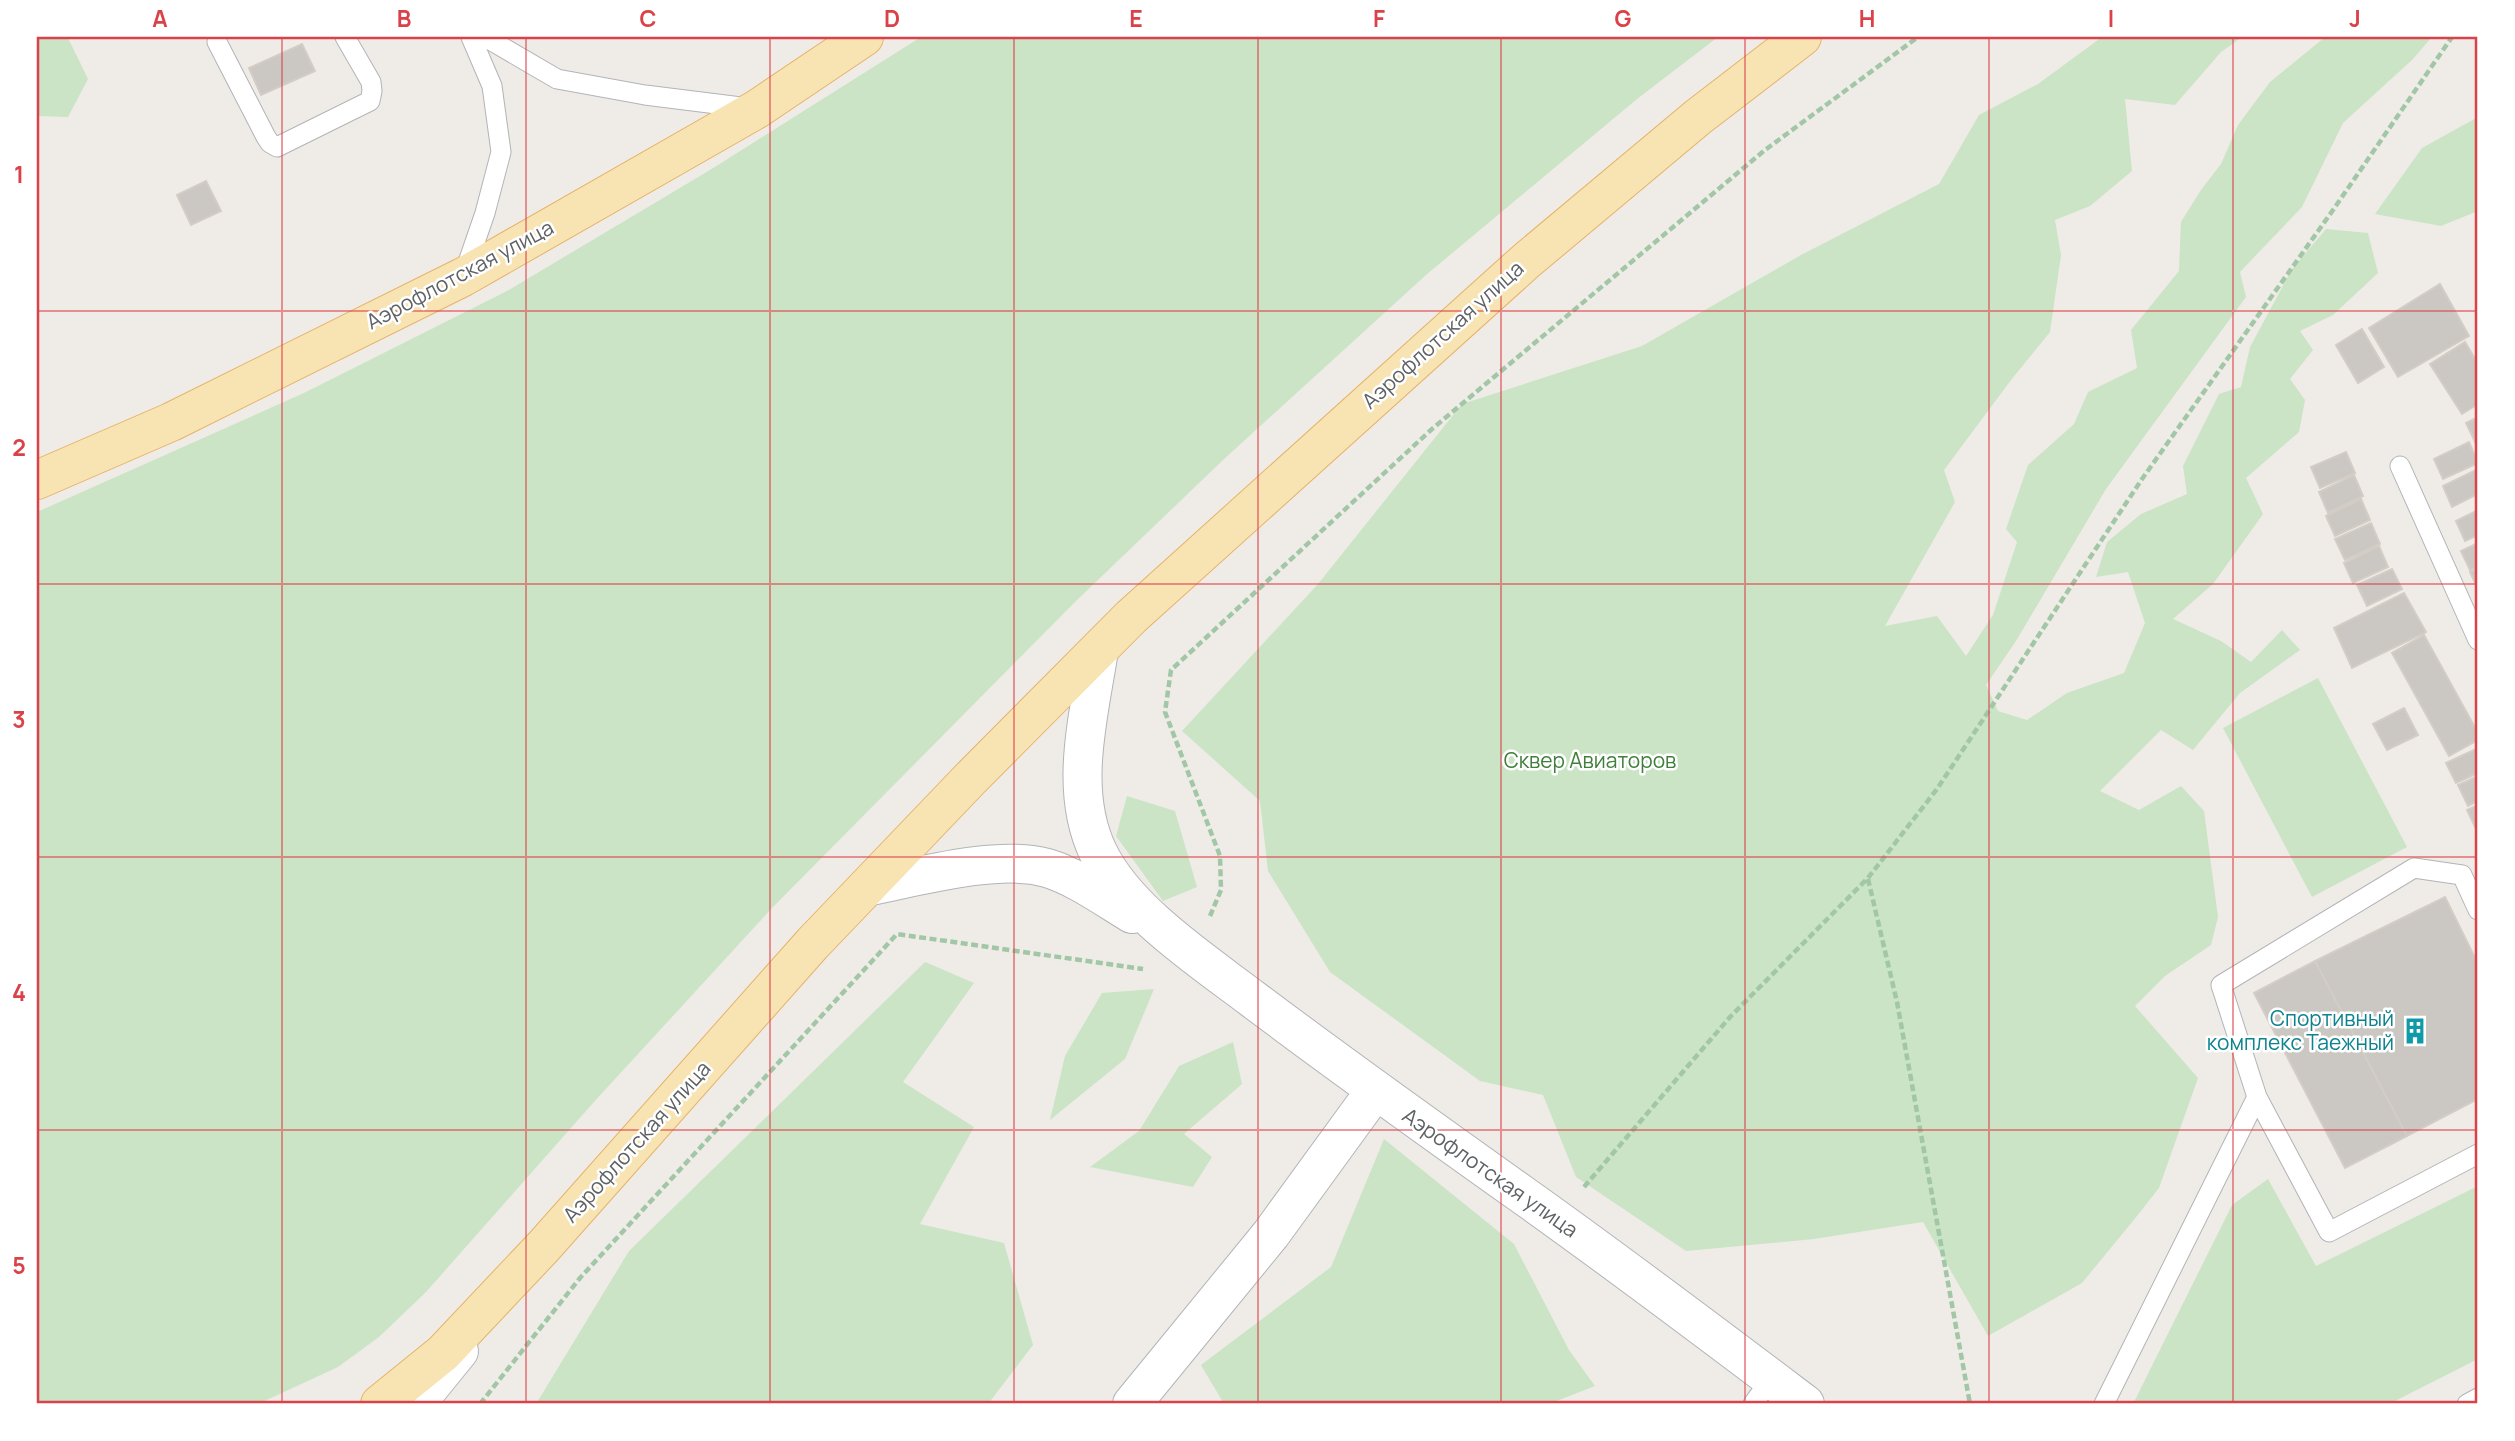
<svg xmlns="http://www.w3.org/2000/svg" width="2515" height="1441" viewBox="0 0 2515 1441" font-family="Manrope,sans-serif">
  <rect width="100%" height="100%" fill="#efece7"/>
  <path fill="#cae4c5" d="M37 37 68 38 88 79 68 117 37 116Z
    M921 37H1718L1637 99 1426 275 1223 460 1076 601 773 907 593 1103 426 1292 379 1337 338 1367 258 1404H37V512L304 393 507 291 710 170Z
    M2102 37H2242L2221 52 2175 105 2125 99 2132 171 2090 206 2055 220 2061 255 2050 332 2011 380 1944 470 1955 502 1885 626 1937 616 1966 656 1993 615 2017 542 2006 529 2028 465 2074 424 2088 392 2137 368 2131 330 2179 271 2181 222 2201 190 2221 164 2238 125 2270 82 2325 37H2432L2412 60 2343 123 2302 207 2240 272 2246 297 2106 489 2016 641 1986 685 1998 711 2027 720 2067 693 2124 673 2145 623 2128 572 2096 577 2107 542 2141 514 2187 494 2183 466 2219 394 2241 387 2250 347 2292 269 2326 229 2368 233 2378 273 2333 315 2300 331 2313 350 2290 379 2305 400 2299 432 2246 478 2263 514 2213 584 2173 619 2221 641 2251 662 2282 630 2300 650 2240 693 2193 750 2161 730 2100 791 2139 810 2181 786 2204 811 2218 917 2211 945 2165 976 2135 1006 2198 1078 2159 1188 2137 1216 2082 1283 1988 1336 1923 1222 1814 1239 1686 1251 1576 1177 1543 1095 1480 1081 1330 972 1268 871 1260 801 1182 731 1318 584 1462 404 1642 346 1801 255 1939 184 1979 115 2038 84Z
    M2478 117V211L2441 226 2375 214 2422 148Z
    M2318 678 2407 847 2312 897 2223 728Z
    M1127 796 1175 811 1197 887 1163 901 1116 836Z
    M925 962 974 983 903 1082 974 1127 920 1224 1004 1243 1033 1345 988 1404H536L629 1251Z
    M1154 989 1125 1059 1050 1120 1065 1056 1102 993Z
    M1233 1042 1242 1084 1184 1134 1212 1157 1193 1187 1090 1167 1139 1131 1179 1066Z
    M1384 1139 1514 1244 1569 1350 1595 1386 1549 1404H1224L1201 1365 1331 1267Z
    M2268 1179 2316 1266 2478 1186V1359L2389 1404H2133L2232 1205Z"/>
  <path fill="#cbc7c3" stroke="#d3cdc5" stroke-width="2" d="M302 44 315 71 261 95 249 68Z
    M206 181 221 211 191 225 177 195Z
    M2440 284 2469 336 2398 377 2369 328Z
    M2362 329 2384 367 2358 383 2336 345Z
    M2465 342 2478 364V404L2462 414 2430 364Z
    M2478 417V446H2477L2466 423Z
    M2469 442 2478 463 2443 479 2434 459Z
    M2346 452 2355 473 2320 488 2311 467Z
    M2478 469V494L2452 507 2443 486Z
    M2354 475 2363 496 2328 513 2319 492Z
    M2361 499 2370 520 2335 536 2326 516Z
    M2478 510V535L2465 541 2456 521Z
    M2371 523 2380 544 2345 560 2335 539Z
    M2478 543V567L2470 570 2461 551Z
    M2379 546 2388 567 2353 583 2344 563Z
    M2478 568V589L2470 572Z
    M2392 569 2402 589 2367 606 2357 585Z
    M2404 593 2426 632 2352 668 2334 628Z
    M2424 635 2478 733V740L2449 756 2392 653Z
    M2404 708 2418 735 2387 750 2373 724Z
    M2478 748V773L2456 783 2446 763Z
    M2478 776V801L2468 806 2458 785Z
    M2478 805V830L2477 831 2467 810Z
    M2445 897 2478 964V1099L2407 1136 2315 961Z
    M2315 961 2407 1136 2345 1168 2254 993Z"/>
  <g fill="none" stroke-linecap="round" stroke-linejoin="round">
    <g stroke="#b2b4b7" stroke-width="21">
      <path id="lane" d="M485 37 557 79 645 95 749 108
        M217 42 266 137 270 143 277 147 370 101 372 91 371 82 345 37
        M464 274 485 213 501 152 492 86 471 37
        M2400 466 2478 640
        M2478 910 2462 875 2414 868 2221 985 2257 1097 2329 1232 2478 1154
        M1753 1404 1771 1379
        M2104 1404 2257 1097
        M2467 1404 2478 1398"/>
    </g>
    <g stroke="#b2b4b7" stroke-width="40">
      <path id="street" d="M1099 650C1089 716 1068 789 1098 852 1126 911 1203 961 1254 1000 1342 1066 1430 1129 1520 1193 1616 1261 1711 1333 1805 1404
        M867 887C916 877 999 854 1047 868 1075 876 1107 899 1132 914
        M1132 1404 1271 1234 1375 1091"/>
    </g>
    <g stroke="#b3b6ba" stroke-width="40">
      <path id="secondary" d="M416 1404 459 1351"/>
    </g>
    <g stroke="#e6b269" stroke-width="40">
      <path id="primary" d="M37 480 171 422 463 277 757 109 864 37
        M380 1404 443 1353 544 1246 813 943 970 779 1131 617 1526 261 1698 117 1802 37"/>
    </g>
    <path stroke="#a1c7a6" stroke-width="4.5" stroke-dasharray="7 3.5" stroke-linecap="butt" d="M1868 879 1897 1002 1970 1404
      M1210 916 1221 890 1220 856 1165 712 1171 670 1432 429 1765 150 1918 37
      M1584 1187 1730 1017 1868 878 1937 789 2142 479 2333 210 2452 37
      M480 1404 580 1278 897 934 1143 969"/>
    <use href="#lane" stroke="#fff" stroke-width="19"/>
    <use href="#street" stroke="#fff" stroke-width="38"/>
    <use href="#secondary" stroke="#fff" stroke-width="38"/>
    <use href="#primary" stroke="#f8e4b2" stroke-width="38"/>
  </g>
  <path fill="none" stroke="#db4149" stroke-width="2" stroke-opacity="0.55" d="M282 37V1404M526 37V1404M770 37V1404M1014 37V1404M1258 37V1404M1501 37V1404M1745 37V1404M1989 37V1404M2233 37V1404M37 311H2478M37 584H2478M37 857H2478M37 1130H2478"/>
  <defs>
    <g id="building-bare" transform="scale(2.1)"><path d="M-4-6H4V6H1V3H-1V6H-4ZM-2.5-4.3h1.7v1.8h-1.7ZM.8-4.3h1.7v1.8H.8ZM-2.5-1h1.7V.8h-1.7ZM.8-1h1.7V.8H.8Z" fill="#0f9aa8" stroke="#fff" stroke-width="2.5" paint-order="stroke"/></g>
  </defs>
  <g fill-rule="evenodd">
    <use href="#building-bare" x="2415" y="1031"/>
  </g>
  <g text-anchor="middle" stroke-width="5" stroke-linejoin="round" paint-order="stroke">
    <g font-size="21" fill="#5e6265" stroke="#fff">
      <text transform="translate(460 275) rotate(-28)" y="7">Аэрофлотская улица</text>
      <text transform="translate(1443 335) rotate(-42)" y="7">Аэрофлотская улица</text>
      <text transform="translate(637 1142) rotate(-48)" y="7">Аэрофлотская улица</text>
      <text transform="translate(1490 1173) rotate(35)" y="7">Аэрофлотская улица</text>
    </g>
    <g font-size="21" fill="#417f3c" stroke="#fff">
      <text x="1590" y="768">Сквер Авиаторов</text>
    </g>
    <g font-size="21" fill="#0d838f" stroke="#fff" text-anchor="end">
      <text x="2394" y="1026">Спортивный<tspan x="2394" dy="24">комплекс Таежный</tspan></text>
    </g>
  </g>
  <rect width="2515" height="1441" fill="none" stroke="#ffffff" stroke-width="77"/>
  <rect x="38" y="38" width="2438" height="1364" fill="none" stroke="#db4149" stroke-width="2.5"/>
  <g font-size="23" text-anchor="middle" font-weight="bold" fill="#db4149">
    <text x="160" y="27">A</text>
    <text x="404" y="27">B</text>
    <text x="648" y="27">C</text>
    <text x="892" y="27">D</text>
    <text x="1136" y="27">E</text>
    <text x="1379" y="27">F</text>
    <text x="1623" y="27">G</text>
    <text x="1867" y="27">H</text>
    <text x="2111" y="27">I</text>
    <text x="2355" y="27">J</text>
    <text x="19" y="183">1</text>
    <text x="19" y="456">2</text>
    <text x="19" y="728">3</text>
    <text x="19" y="1001">4</text>
    <text x="19" y="1274">5</text>
  </g>
</svg>
